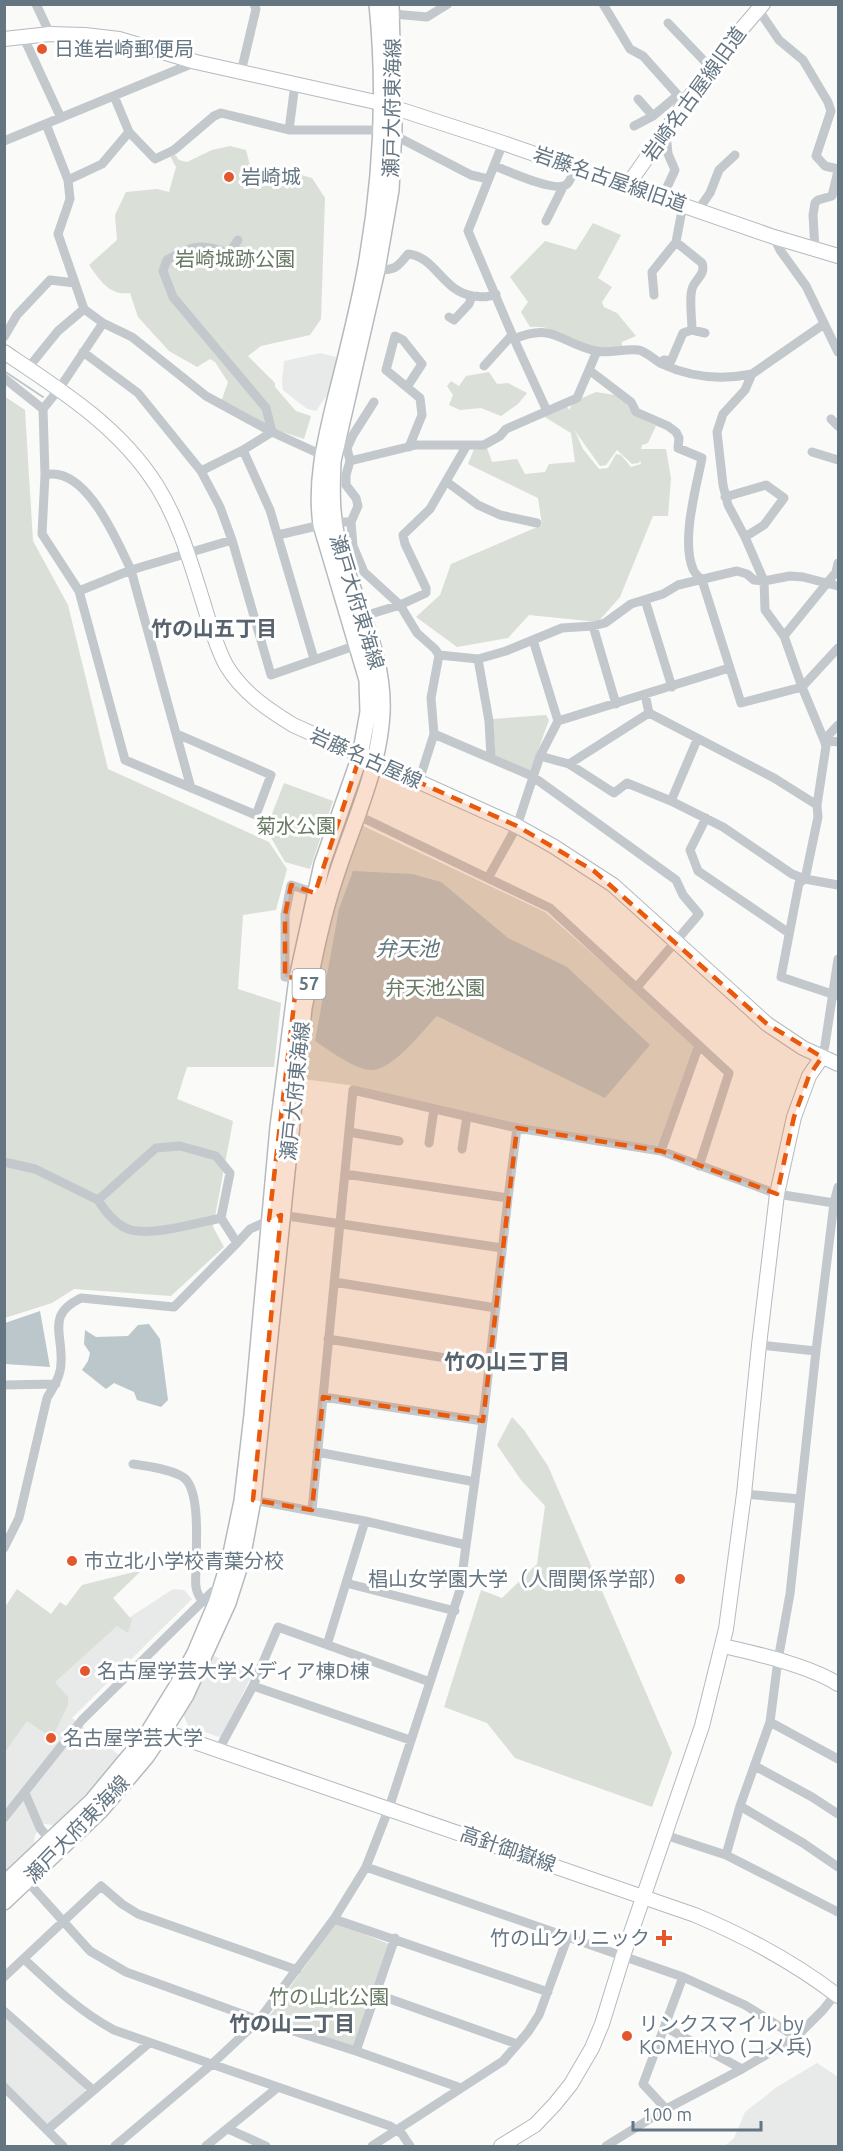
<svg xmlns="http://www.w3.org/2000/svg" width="843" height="2151" viewBox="0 0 843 2151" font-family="Ubuntu,'Noto Sans JP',sans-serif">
  <rect width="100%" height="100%" fill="#fafaf8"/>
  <path fill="#e8e9e9" d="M320 353 337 357 329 392 316 411 307 409 283 390 282 381 284 361Z
    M173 1589 184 1590 192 1599 72 1718 119 1755 103 1777 54 1825 44 1824 35 1835 34 1844 5 1872 4 1722 95 1640Z
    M214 1656 253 1673 222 1736 219 1737 188 1726 183 1714Z
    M4 2016 85 2088V2092L48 2123H44L5 2082Z
    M817 2063 838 2077V2146H725L734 2138 745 2112 777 2087Z"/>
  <path fill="#dadfd7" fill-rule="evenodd" d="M230 146 246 150 252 173 270 166 312 178 325 198 321 319 310 335 261 346 248 356 275 383V387L296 411 311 416 304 439 271 428 221 402 228 382 215 362 210 359 197 367 169 351 138 317 130 293C109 296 100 280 89 265L117 240 115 215 126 192 157 189 169 192 176 167 169 154 171 149 179 160 187 162 212 150Z
    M593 223 621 235 598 278 612 287 602 302 604 307 617 313 636 336 622 342V347C612 348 602 349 593 346 572 340 552 324 530 327L521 312 528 302 510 277 545 241 576 250Z
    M489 372 497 384 508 383 527 393 518 404 501 416 481 408 460 410 449 405 453 395 447 386 451 381 459 386 466 376Z
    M596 392 615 395 626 403 633 415 656 426 648 443 642 445 641 449H666L671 478 668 516H653L620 597 598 622 529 615 508 638 457 647 416 617 440 595 451 564 542 525 538 498 468 464 474 449 487 448 492 462 517 459 525 474 545 472 549 464 575 462 571 433 543 416 567 406 569 410 573 402ZM575 431 600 466 606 465 617 450 632 464 639 463 640 460 641 464 631 467 621 455 616 454 608 468 599 469 583 449Z
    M4 396 25 410 33 541 68 605 108 769 269 842 287 869 276 910 243 915 238 989 281 1003 274 1067H187L177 1099 233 1121 213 1227 224 1247 171 1296 74 1289 52 1303 5 1318Z
    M546 715 549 720 530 772 495 757 493 719Z
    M284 783 333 801 310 869 285 862 266 829Z
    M361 825 545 912 698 1047 661 1146 521 1127 349 1085 303 1079 309 1015 333 906Z
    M512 1417 524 1430 548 1466 672 1753 652 1807 515 1758 487 1723 444 1707 481 1590 502 1598 537 1564 545 1506 521 1480 497 1445Z
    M142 1570 113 1598 132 1620 128 1633 117 1626 55 1682 68 1697V1705L52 1738 27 1721 5 1752V1607L17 1589 51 1614 60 1602 66 1606 82 1585Z
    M336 1923 389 1944 354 2046 268 2018Z"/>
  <path fill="#bbc7cb" d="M353 871 412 874 441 882 508 938 567 967 650 1045 605 1098 437 1016C422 1031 395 1068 373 1070 356 1071 329 1050 315 1041L339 909Z
    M40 1311 50 1367 5 1364V1323Z
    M149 1324 160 1339 168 1400 161 1407 137 1400 134 1392 114 1383 106 1389 82 1370 88 1361 90 1353 84 1344 85 1330 96 1337 128 1336 138 1325Z"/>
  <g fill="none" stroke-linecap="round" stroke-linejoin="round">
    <path stroke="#bbc7cb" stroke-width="2" d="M4 371 43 397
      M266 821 286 831"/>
    <g stroke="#b3babf" stroke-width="16">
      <path id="secondary" d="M4 39 50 34 85 35 119 39 196 62 380 103 503 143 774 237 838 256
        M627 186 685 103 733 39 763 4
        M4 352C61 390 120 427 157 486 180 523 191 564 204 605 210 625 216 646 226 665 242 692 267 709 293 725L517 826 553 846 613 885 767 1024 803 1048 838 1064
        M723 1646C755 1653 811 1667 838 1684
        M154 1728 695 1915C747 1937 794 1962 838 1996
        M501 2146 535 2125 555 2104 571 2084 592 2048 602 2024 623 1956 702 1726 726 1629 744 1494 759 1345 777 1194 794 1117 809 1076 822 1057"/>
    </g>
    <g stroke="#b5babe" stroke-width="18">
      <path id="primary" d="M4 1884 92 1801 146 1736 177 1686 195 1653 217 1601 230 1558 242 1501 252 1415 278 1127 297 978 322 864 360 756 368 712 367 680 321 525C315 481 325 442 335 400 346 357 357 314 365 271 381 184 386 93 377 4
        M4 1902 101 1810 146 1757 163 1732 186 1695 228 1603 242 1559 253 1500 304 1008C313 964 321 921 335 879 352 825 379 771 382 713 385 650 351 597 337 538 331 512 332 486 333 461L377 270 391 190 394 128 391 4"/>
    </g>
    <path stroke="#c3c8cc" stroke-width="9" d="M36 4 50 34
      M603 4 630 49 643 56 685 103
      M758 9 779 40 803 60 828 102 831 111 816 156 825 166 838 169
      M393 14 427 17 448 4
      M668 23 711 68
      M23 36 61 118
      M241 72 256 9 254 4
      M114 96 129 132 155 159 174 150 214 116 221 113 289 130H381
      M638 99 653 116
      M46 124 68 180 70 199 58 234 84 309 103 323 132 337 206 396 272 432 322 455
      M634 126 653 116 678 95
      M289 130 295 84
      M394 135 471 175 488 179
      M4 141 196 62
      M503 143 468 231 514 339 547 411
      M495 166C508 171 557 194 567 184 571 180 573 173 575 168
      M68 180 102 164 129 132
      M662 198 675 170 668 154 667 143 663 135
      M683 205 676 242 702 263C706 275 695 279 692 289 689 299 692 319 692 330L705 333
      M698 210 710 193 719 170 735 155
      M546 221 563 187
      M774 237 780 250 806 286 838 352
      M238 240 229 254C201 242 193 246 167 260L163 271 173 297 266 408 272 432
      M815 250 813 215 815 203 818 200 832 196 838 171
      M377 270C395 270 397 268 408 254 435 256 443 292 473 296 483 297 487 298 496 294
      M654 295 652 272 676 242
      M449 317 454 320 469 304 472 296
      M103 323 59 389 43 409 45 475 42 534 79 591 125 760 256 815 271 775 177 734
      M4 337 17 315 50 280 75 283
      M514 339C554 322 560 343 596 351 610 354 625 348 638 350 646 351 654 360 662 364 690 377 722 380 752 374L824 324
      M597 351 589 370 631 402 636 412 668 426 676 432 679 438 678 448 702 458C696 489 681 540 693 569 694 573 699 577 702 580L741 703 802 687 838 648
      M83 352 138 393 201 471 220 507 232 540 271 675 357 645
      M661 363 664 360 671 361 683 333 692 330
      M484 366 512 335
      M28 368 58 331 84 309
      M752 374 745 390 723 414 717 432 723 485 728 505 745 537 764 581 765 610 784 636 802 687 824 740 838 742
      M4 378 43 409
      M407 387 422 364 403 340 395 336 386 370 420 398 422 415 409 447
      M831 419 838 426
      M243 450 270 510 314 659
      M812 452 838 460
      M350 461 416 445H484L500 436 506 429 577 398 589 370
      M201 471 243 450 272 432
      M45 475C86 465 117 541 131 570L191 788
      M447 482 478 505 500 515 537 523
      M725 497 766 485 784 498 764 525 745 537
      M351 522 358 506 356 498 346 485V475L350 461 347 448 353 435 374 402
      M278 535 334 522H351L353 546 364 572 400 605 417 633 435 649 439 655 478 659 506 651 562 628 593 626 605 623 631 604 663 594 678 585 737 571 747 574 754 580 764 581 790 576 803 577 838 586
      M79 591 131 570 232 540
      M645 600 672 687
      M364 616 400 605 426 593V588L405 544 403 535 430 509 467 445
      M593 626 616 704
      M784 636 836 572 838 563
      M478 659 489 721 491 758
      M649 713 774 778 817 805
      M558 721 729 668
      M838 725 824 740 826 746 817 805 818 817 805 879 799 883 781 977 838 996
      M434 734 532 776 676 880 683 895 699 914 637 987
      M540 756 569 764 614 793 627 783 671 801 723 827 792 874 805 879 838 885
      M569 764 649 713 645 694
      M419 781 434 734 431 698 439 655
      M671 801 697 740
      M357 815 550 908 729 1073 699 1166
      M706 818 690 850 698 871 789 933
      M488 878 517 826 540 756 558 721 533 640
      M297 978 285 977V915L291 885 315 893
      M822 1057 825 1045 838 959
      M349 1132 399 1141
      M429 1143 434 1109
      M462 1149 467 1116
      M661 1151 699 1045
      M4 1162 35 1169 98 1200 156 1148 180 1146 216 1156 230 1173 221 1218 237 1243 250 1229 281 1215 502 1248
      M345 1174 508 1198
      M98 1200C105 1211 115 1224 128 1229 152 1237 196 1223 221 1218
      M334 1282 496 1308
      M328 1339 489 1365
      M759 1345 816 1351
      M4 1385 56 1384
      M323 1397 483 1421
      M317 1452 475 1482
      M133 1464C147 1466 170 1469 183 1477 201 1489 196 1546 196 1567 196 1582 193 1589 203 1602
      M744 1494 800 1499
      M253 1500 365 1521 466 1545
      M312 1510 353 1090 517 1128 661 1151 777 1194 834 1203
      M4 1548 19 1518 47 1398C53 1388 61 1376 61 1363 63 1333 46 1315 81 1298L174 1307 237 1243
      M346 1583 455 1611
      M327 1645 365 1521
      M253 1686 410 1740
      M770 1722 838 1759
      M218 1751 253 1686 278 1627 430 1682
      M755 1766 812 1797 838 1814
      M25 1793 40 1828 51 1841
      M740 1806 803 1843 838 1867
      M4 1818 82 1720 213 1591 221 1589
      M665 1835 726 1855 838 1912
      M726 1855 740 1806 770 1722 778 1660 790 1594 816 1351 834 1203 838 1187
      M366 1867 683 1977 745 2005 796 2037
      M27 1881 90 1951 126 1972 259 2020 356 2051 461 2088
      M334 1919 548 1992
      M24 1959C53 1986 79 2011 114 2030L390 2126 402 2134 410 2146
      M4 1977 101 1886 122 1904 138 1914 297 1970
      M376 1994 517 2044
      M4 2011 93 2090
      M665 2027 742 2069
      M356 2051 395 1938
      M4 2087 63 2146
      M666 2109 643 2084 683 1977
      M228 2129 266 2146
      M47 2130 149 2043
      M115 2146 212 2064 259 2020 334 1919 366 1867 389 1808 460 1590 483 1421 508 1198 517 1128
      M206 2146 277 2088
      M372 2146 503 2061 528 2032 539 2015 568 1936
      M606 2146 666 2109 742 2069 796 2037 823 2010 838 1991"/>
    <use href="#secondary" stroke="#fff" stroke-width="14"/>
    <use href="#primary" stroke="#fff" stroke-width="15"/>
  </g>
  <path fill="#e8590c" fill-opacity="0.2" stroke="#e8590c" stroke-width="4.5" stroke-dasharray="12 8" stroke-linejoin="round" d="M360 756 517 826 594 871 767 1024 822 1057 809 1076 794 1117 777 1194 661 1151 517 1128 483 1421 323 1397 312 1510 253 1500 281 1215 269 1220 297 978 285 977V915L291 885 315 893Z"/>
  <g fill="#e4572e" stroke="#fff" stroke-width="2">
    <circle cx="42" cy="49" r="6"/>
    <circle cx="229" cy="177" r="6"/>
    <circle cx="72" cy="1561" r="6"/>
    <circle cx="680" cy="1579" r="6"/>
    <circle cx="85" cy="1671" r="6"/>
    <circle cx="51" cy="1738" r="6"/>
    <path d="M661 1929h6v6h6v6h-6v6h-6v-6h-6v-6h6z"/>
    <circle cx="627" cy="2036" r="6"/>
  </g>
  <g text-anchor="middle" stroke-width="6" stroke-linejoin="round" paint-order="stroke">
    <rect fill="#fff" stroke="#939fa8" stroke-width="1.5" x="292.5" y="969" width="33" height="30" rx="4.5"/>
    <g font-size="18" font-weight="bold" fill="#657683">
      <text x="309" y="990">57</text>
    </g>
    <g font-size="20" fill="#657683" stroke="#fff" text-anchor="start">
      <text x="54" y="56">日進岩崎郵便局</text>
      <text x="241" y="184">岩崎城</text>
      <text x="84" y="1568">市立北小学校青葉分校</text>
      <text x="668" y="1586" text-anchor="end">椙山女学園大学（人間関係学部）</text>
      <text x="97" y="1678">名古屋学芸大学メディア棟D棟</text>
      <text x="63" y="1745">名古屋学芸大学</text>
      <text x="650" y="1945" text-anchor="end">竹の山クリニック</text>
      <text x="639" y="2031">リンクスマイル by<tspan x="639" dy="23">KOMEHYO (コメ兵)</tspan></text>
    </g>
    <g font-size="20" fill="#657683" stroke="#fff">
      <text transform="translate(694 94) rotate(-54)" y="7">岩崎名古屋線旧道</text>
      <text transform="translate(392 108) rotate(-89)" y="7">瀬戸大府東海線</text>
      <text transform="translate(610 179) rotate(19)" y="7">岩藤名古屋線旧道</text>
      <text transform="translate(357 602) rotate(73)" y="7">瀬戸大府東海線</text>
      <text transform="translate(366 758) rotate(24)" y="7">岩藤名古屋線</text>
      <text transform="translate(295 1091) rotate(-84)" y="7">瀬戸大府東海線</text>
      <text transform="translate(77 1829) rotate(-46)" y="7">瀬戸大府東海線</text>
      <text transform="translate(508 1849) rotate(19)" y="7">高針御嶽線</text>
    </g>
    <g font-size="20" fill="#687a64" stroke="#fff">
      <text x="235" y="266">岩崎城跡公園</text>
      <text x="296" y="833">菊水公園</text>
      <text x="435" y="995">弁天池公園</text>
      <text x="329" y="2004">竹の山北公園</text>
    </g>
    <g font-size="21" font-weight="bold" fill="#57646e" stroke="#fff">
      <text x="214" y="636">竹の山五丁目</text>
      <text x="507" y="1369">竹の山三丁目</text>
      <text x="292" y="2031">竹の山二丁目</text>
    </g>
    <g font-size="21" font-style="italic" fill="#60757c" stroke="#fff">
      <text x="407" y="956">弁天池</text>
    </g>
  </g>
  <rect width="843" height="2151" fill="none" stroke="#657683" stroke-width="12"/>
  <path d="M633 2121v9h128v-9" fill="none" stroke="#657683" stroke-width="3"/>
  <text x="642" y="2121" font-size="18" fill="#657683" stroke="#ffffff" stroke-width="4.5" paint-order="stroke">100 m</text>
</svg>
